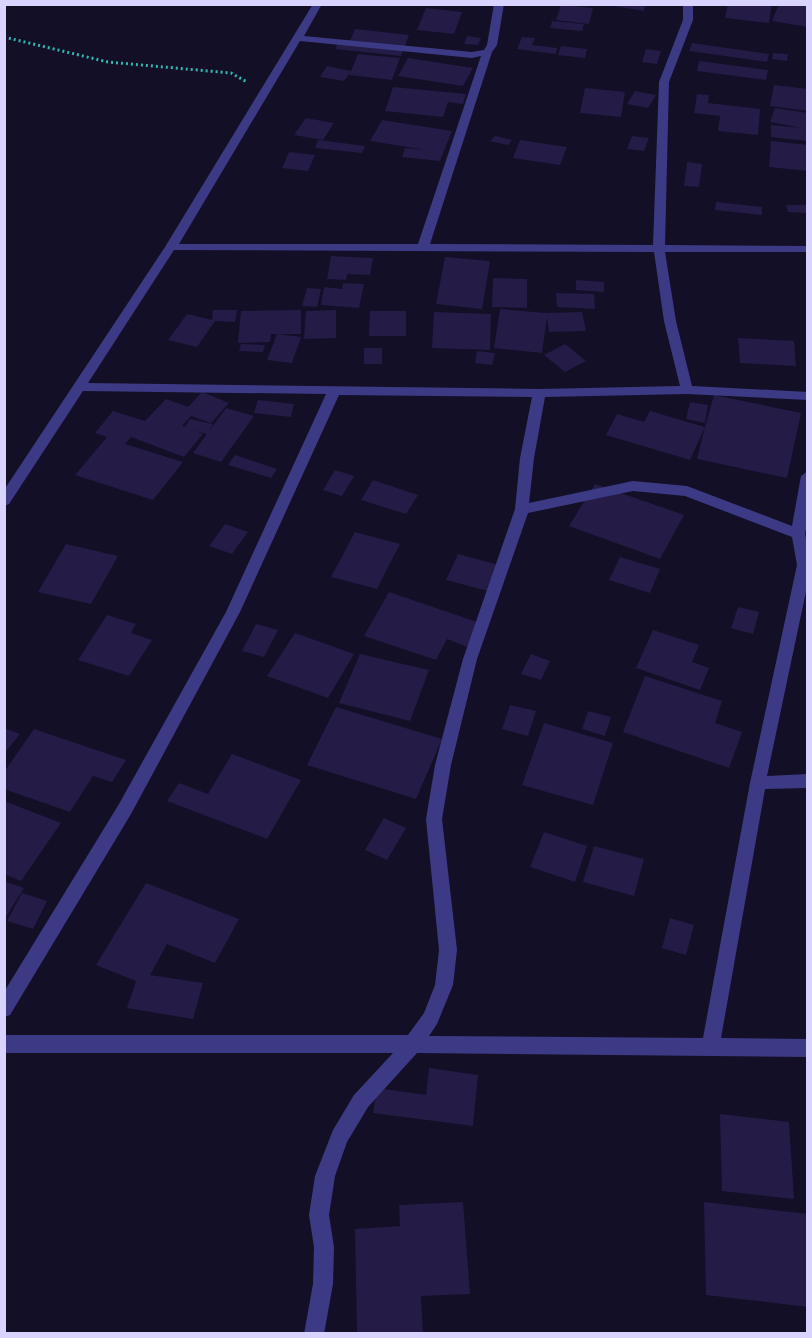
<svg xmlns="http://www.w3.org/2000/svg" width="812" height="1338" viewBox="0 0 812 1338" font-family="'Fira Sans Condensed',sans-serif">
  <rect width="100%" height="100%" fill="#130f26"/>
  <path fill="#241b47" d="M603 4H645L644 11Z
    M728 4H772L769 23 725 18Z
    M779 4H808V27L772 21Z
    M561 5 593 8 589 24 556 20Z
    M426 8 462 12 454 34 417 30Z
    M552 21 584 24 582 31 550 28Z
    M355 29 409 35 401 56 335 49 339 42 349 43Z
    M467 36 481 38 478 45 464 44Z
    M522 37 535 38 532 45 557 48 556 54 517 49Z
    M692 43 769 54 767 62 689 51Z
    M561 46 587 49 585 58 558 55Z
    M646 49 661 51 657 64 642 62Z
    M773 53 788 54 787 61 772 59Z
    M358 54 400 58 392 80 349 75 351 71 344 81 320 77 327 66 351 71Z
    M408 58 473 68 463 86 398 76Z
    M699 61 768 70 766 80 697 71Z
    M774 85 808 89V111L770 106Z
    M393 87 466 94 463 104 448 102 443 117 385 111Z
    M585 88 625 92 621 117 580 113Z
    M635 91 656 95 648 108 627 104Z
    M697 94 709 95 708 103 760 109 758 135 718 131 720 116 694 113Z
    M775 108 808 113V141L771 137V125L802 128 770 122Z
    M306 118 334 123 323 140 294 135Z
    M382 120 452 131 440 161 402 157 405 148 426 150 370 141Z
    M495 136 512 140 508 145 490 141Z
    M632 136 649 138 644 151 627 149Z
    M318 140 327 141 365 146 362 153 315 148Z
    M520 140 567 147 560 165 513 158Z
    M771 141 808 145V171L769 167Z
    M289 152 315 155 308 171 282 168Z
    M687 162 702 164 699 187 684 186Z
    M716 202 762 207V215L715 210Z
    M786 205H808V213L788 212Z
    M331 256 373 258 370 275 347 274 346 280 327 279Z
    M445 257 490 261 482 309 436 304Z
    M493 278 527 279V308L492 307Z
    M576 280 604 282V292L576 290Z
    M343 283 364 284 359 308 321 305 324 287 342 289Z
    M307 288 321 289 317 307 302 306Z
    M556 293 594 294 595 309 557 307Z
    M500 309 546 313 582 312 586 331 549 332 547 317 542 353 494 348Z
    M213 310H237L235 322 215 321 197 347 168 340 187 314 212 320Z
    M301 310V334H271L270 342 238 343 241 311Z
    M336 310V338L304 339 306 311Z
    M370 311H406V336H369Z
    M434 312 491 314 490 350 432 348Z
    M277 334 301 337 292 363 267 360Z
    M738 338 794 341 796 366 740 363Z
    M241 344 265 345 263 352 239 351Z
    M565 344 586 361 565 372 544 355Z
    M364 348H382V364H364Z
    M477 351 495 353 492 365 475 363Z
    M202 392 229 403 211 423 191 416 182 426 185 427 190 419 213 424 210 430 226 408 254 416 221 462 193 453 207 434 195 431 203 434 184 457 131 437 125 444 183 462 153 500 75 475 107 437 95 433 113 411 145 421 166 399 188 407Z
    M714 395 801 413 787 478 697 459 705 427 690 460 606 435 617 414 644 422 650 411 705 427Z
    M258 400 294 404 291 417 254 413Z
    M690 402 708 405 705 423 686 419Z
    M235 455 277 469 271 478 228 465Z
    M335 470 354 476 342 496 323 490Z
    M373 480 418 495 406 514 361 500Z
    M595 484 684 515 660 559 569 526Z
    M225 524 248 532 232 554 209 546Z
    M355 532 400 544 377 589 331 577Z
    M66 544 118 556 91 604 38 592Z
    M458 554 499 565 488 591 446 580Z
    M620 557 660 569 650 593 609 580Z
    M389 592 480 623 467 647 447 639 436 660 364 636Z
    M738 607 759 612 753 634 731 628Z
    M107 615 136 624 131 633 152 640 129 676 78 660Z
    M256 624 278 630 264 657 242 651Z
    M653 630 699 645 692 662 709 668 700 690 636 668Z
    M295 633 354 654 328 698 267 676Z
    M360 654 429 670 410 721 339 703Z
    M531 654 550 661 541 680 521 674Z
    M645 676 722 701 715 723 742 732 729 768 623 732Z
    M510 705 536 711 528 736 502 729Z
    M336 707 442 739 416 799 307 765Z
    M588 711 611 717 605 736 582 729Z
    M544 723 613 743 593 805 522 785Z
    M4 728 20 734 4 754Z
    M34 729 126 760 112 782 93 776 70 812 4 789V772Z
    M232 754 301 780 267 839 167 801 179 783 208 794Z
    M4 801 61 823 21 881 4 874Z
    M384 818 406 828 387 860 365 850Z
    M544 832 587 846 575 882 530 867Z
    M594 846 644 859 634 896 583 882Z
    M4 881 24 888 4 920Z
    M146 883 239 919 215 963 167 944 150 975 203 983 193 1019 127 1008 136 981 96 965Z
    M22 893 47 901 33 929 7 921Z
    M670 918 694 925 686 955 662 948Z
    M429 1068 478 1075 473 1126 373 1113 377 1088 426 1095Z
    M720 1114 789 1122 794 1199 722 1191Z
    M463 1202 470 1294 421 1296 423 1334H357L355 1229 400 1226 399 1205Z
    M704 1202 808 1214V1307L706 1295Z"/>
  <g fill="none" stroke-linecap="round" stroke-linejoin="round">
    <path stroke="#2fb8b0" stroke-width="3" stroke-dasharray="2 3" stroke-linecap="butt" d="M4 37 108 62 231 73 247 82"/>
    <path fill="#3d3a85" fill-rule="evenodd" d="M313 4H322L304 36 472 52 484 50 487 45 494 4H504L497 45 492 52 430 244 653 245 659 82 683 20V4H693V20L669 82 665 245 808 246V252H665L676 321 692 386 808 392V400L687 394 545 397 534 458 529 503 633 481 687 486 792 526 801 476 808 471V519L805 534 808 547V582L767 776 808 774V788L765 789 721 1038 808 1039V1057L417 1053 368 1107 347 1142 335 1176 329 1215 334 1247 333 1284 324 1334H304L313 1284 314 1247 309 1215 315 1176 333 1130 354 1095 393 1053H4V1035H408L424 1013 435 985 439 950 426 819 435 765 463 659 515 509 520 458 532 397 339 395 240 612 131 814 10 1015 4 1017V992L119 804 226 612 326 394 83 391 9 504 4 506V490L165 247ZM300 41 472 58 481 56 418 244H179ZM174 250 654 252 664 321 680 386 539 389 88 383ZM633 491 685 496 792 537 797 565 750 783 703 1038 429 1036 437 1024 453 985 457 950 442 819 451 765 477 659 528 513Z"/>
  </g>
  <rect width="812" height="1338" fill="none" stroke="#d9d4ff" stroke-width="12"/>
</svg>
